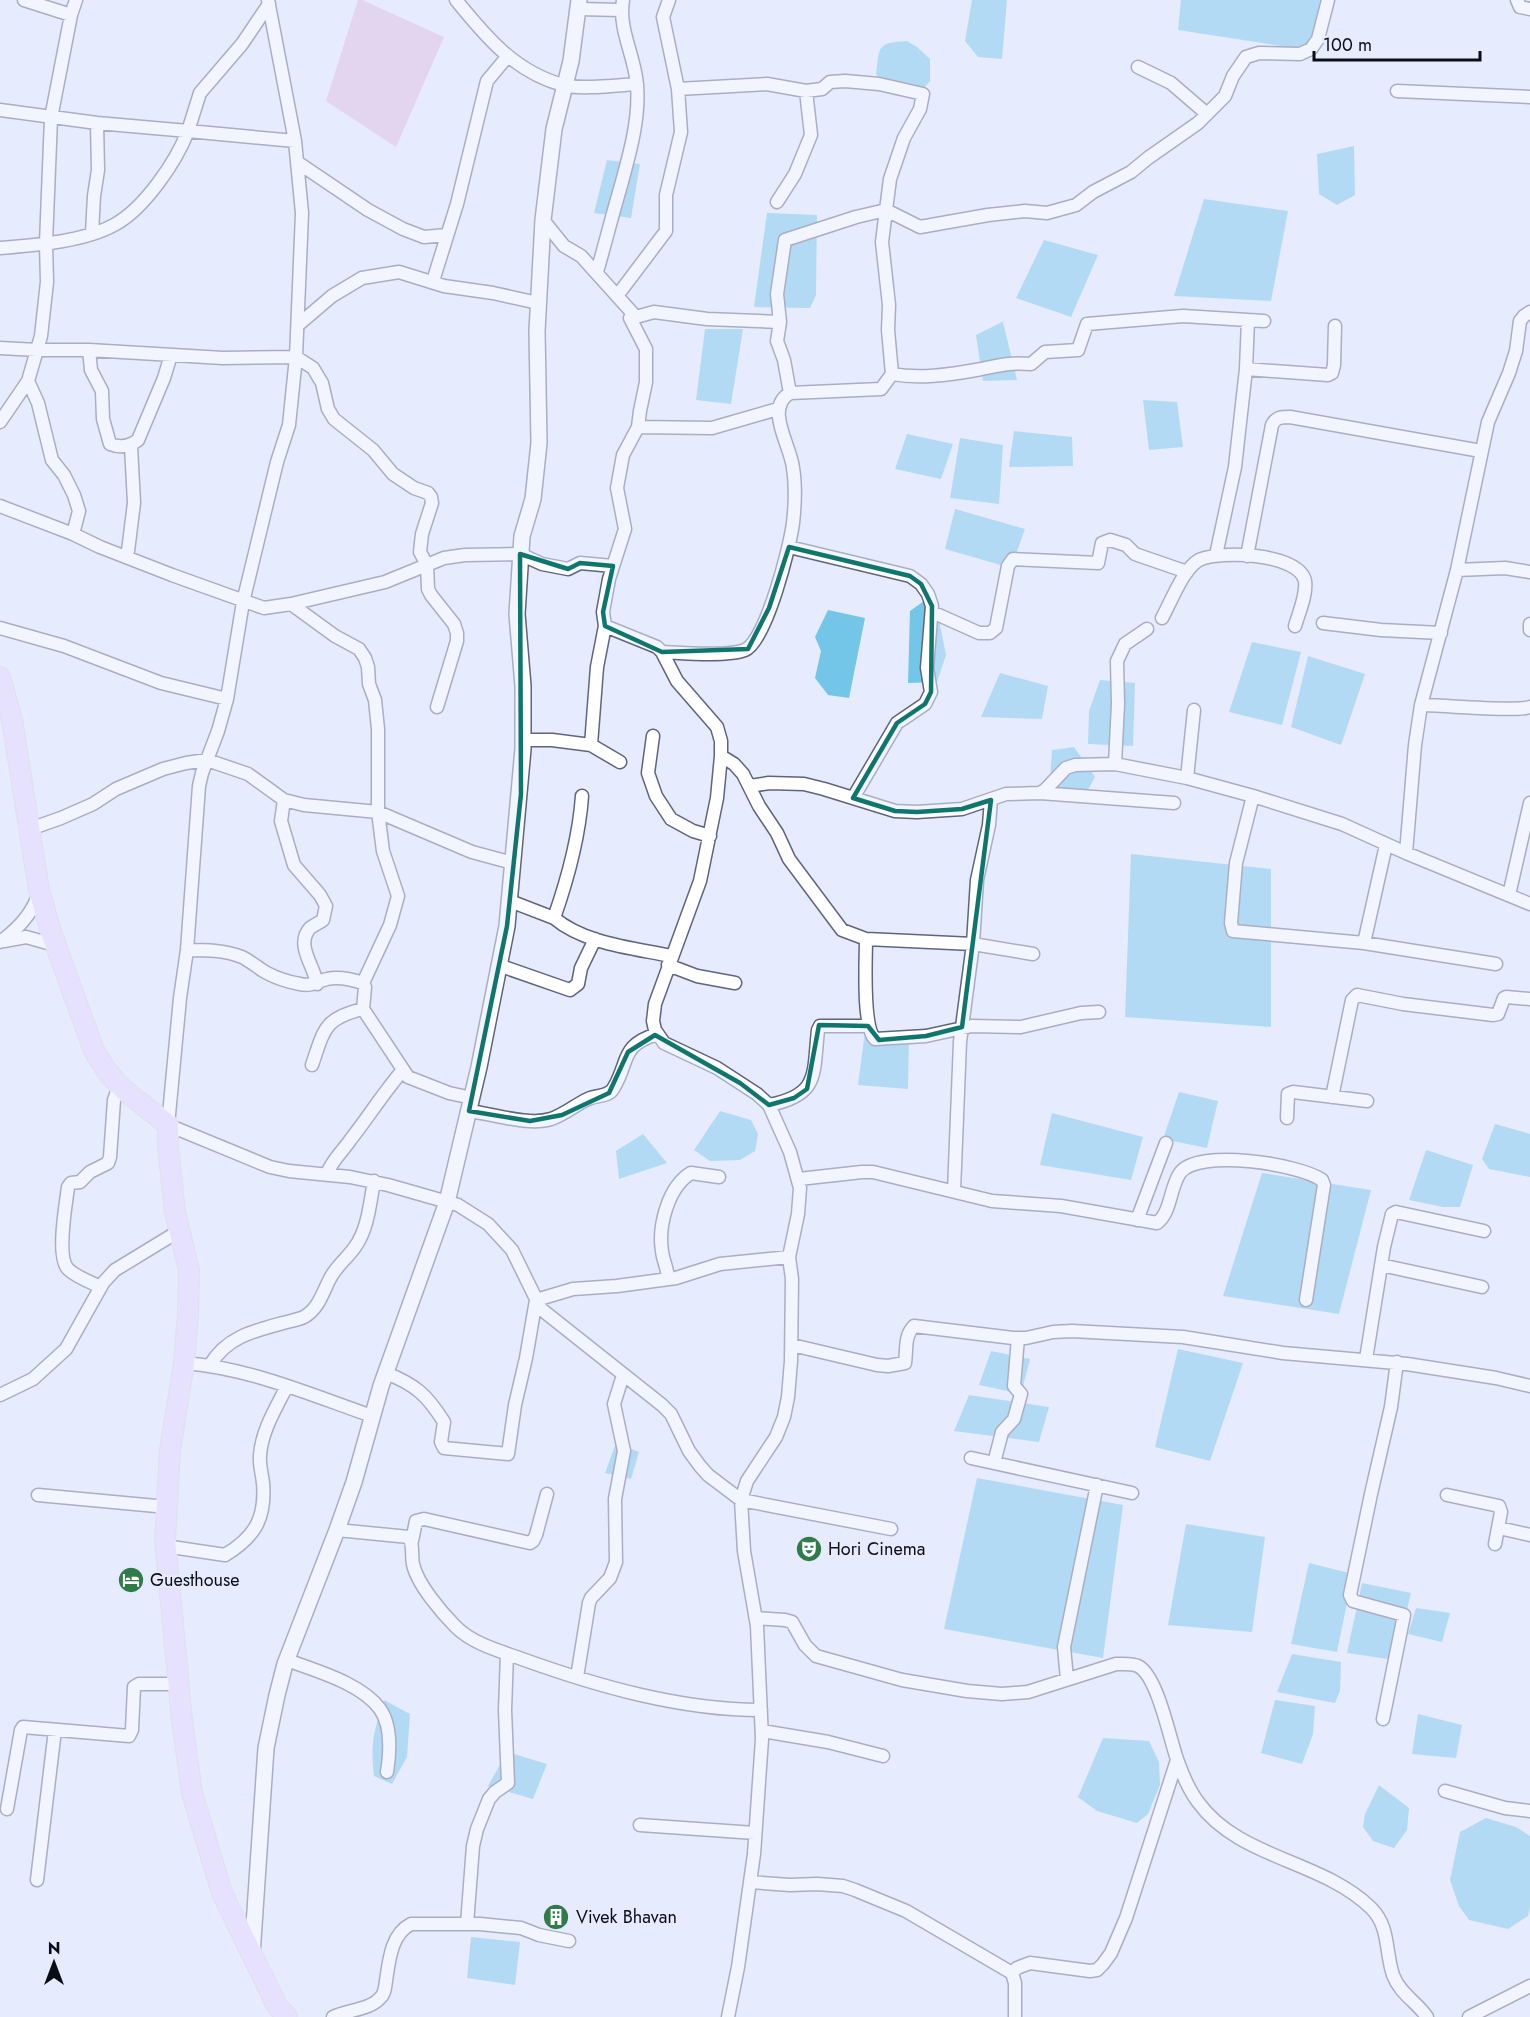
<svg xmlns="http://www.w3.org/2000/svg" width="1530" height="2017" viewBox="0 0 1530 2017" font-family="Jost,sans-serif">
  <rect width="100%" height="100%" fill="#e7ebfe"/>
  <path fill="#deb8df" d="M358 0H362L444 37 396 147 326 101Z"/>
  <path fill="#73c6e8" d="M972 0H1007L1002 59 978 57 965 41Z
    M1181 0H1320L1313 51 1178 30Z
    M907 41 917 47 930 59V81L919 94 886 87 876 74C880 46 876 43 907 41Z
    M1354 146 1355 195 1337 205 1319 194 1317 154Z
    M607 160 640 164 631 218 594 213Z
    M1204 199 1288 211 1271 301 1174 296Z
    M767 213 817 215 816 295 810 308 754 307Z
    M1044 240 1098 255 1071 317 1016 298Z
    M1006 320 1003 322 1017 380 983 381 976 335Z
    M705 329H743L731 404 696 400Z
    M1143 400 1177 402 1183 447 1149 450Z
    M1014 431 1072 437 1073 466 1009 467Z
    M907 434 953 444 941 479 895 469Z
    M960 438 1003 445 999 504 950 498Z
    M955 509 1025 529 1011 568 945 549Z
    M934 594 946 655 937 682 908 683 910 611Z
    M828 610 865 618 849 698 828 695 815 678 821 651 815 637Z
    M1252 642 1301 652 1282 725 1229 712Z
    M1308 656 1365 674 1341 745 1291 727Z
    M1000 673 1048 686 1042 719 981 717Z
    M1100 680 1135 683 1133 746 1088 744 1089 711Z
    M1074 747 1095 777 1084 797 1049 794 1052 750Z
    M1131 854 1271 869V1027L1125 1017Z
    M865 1031 909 1036 908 1089 858 1085Z
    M1179 1092 1218 1101 1207 1148 1163 1139Z
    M720 1111 751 1120 758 1134 755 1151 740 1160 710 1161 694 1150Z
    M1052 1113 1143 1137 1131 1180 1040 1165Z
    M1495 1124 1530 1134V1177L1489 1169 1482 1159Z
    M643 1134 667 1163 619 1179 616 1151Z
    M1426 1150 1473 1165 1460 1207H1443L1409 1200Z
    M1262 1173 1371 1190 1339 1314 1223 1296Z
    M1178 1349 1243 1363 1210 1461 1155 1447Z
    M991 1351 1030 1359 1021 1394 979 1385Z
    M969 1395 1049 1407 1039 1442 954 1431Z
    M616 1443 639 1452 631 1479 605 1473Z
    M977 1478 1123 1505 1103 1658 944 1629Z
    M1186 1524 1265 1537 1252 1632 1168 1625Z
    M1309 1563 1353 1574 1337 1652 1291 1644Z
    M1362 1583 1411 1593 1395 1660 1347 1653Z
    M1416 1608 1450 1613 1442 1642 1408 1634Z
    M1292 1654 1341 1662 1340 1691 1335 1703 1277 1692Z
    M384 1700 410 1714 407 1757 392 1784 374 1776C370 1744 374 1730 384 1700Z
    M1275 1700 1315 1706 1313 1734 1302 1764 1261 1753Z
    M1418 1714 1462 1725 1456 1758 1412 1754Z
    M1103 1738 1149 1741 1159 1762 1160 1785 1148 1814 1137 1823 1097 1811 1078 1797Z
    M507 1752 547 1764 533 1799 488 1786Z
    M1379 1785 1409 1808 1407 1830 1394 1848 1373 1841 1363 1827 1365 1814Z
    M1486 1818 1516 1827 1530 1836V1907L1528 1916 1508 1929 1469 1920 1459 1906 1450 1880 1460 1832Z
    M471 1937 520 1942 515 1985 467 1978Z"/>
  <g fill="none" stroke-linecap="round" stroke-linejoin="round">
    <g stroke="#5f647f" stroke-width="15">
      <path id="minor" d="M24 0 71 15
        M268 0 295 141 302 213 296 357 289 425 277 462 243 602 227 699 218 731 202 773 199 786 187 950 180 998 168 1125 270 1167 289 1171 350 1177 388 1185 458 1205 488 1224 512 1250 541 1309 662 1405 671 1414 689 1451 700 1466 708 1475 741 1500 891 1529
        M456 0C486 37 515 72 563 85 579 90 620 85 637 84
        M1517 0 1520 7 1530 9
        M579 9 621 10
        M1138 67 1171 83 1207 114
        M678 89 767 84 806 91 822 89 830 82 845 81 879 84 923 94 920 109 904 138 890 179 886 210 882 242 889 305 888 330 892 374
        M1397 91 1530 97
        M0 110 97 123 188 131 200 93 242 44 269 4
        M297 162 368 210 403 229 424 237 447 235
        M777 202 795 174 811 135 806 91
        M543 220 564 246 581 256 636 317 630 318 646 349V382L640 411 638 427 623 455 617 488 625 529 609 579 603 612 605 626 657 647 662 652 677 681 717 727 721 741V756L717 798 700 881 655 1004 653 1021 655 1030 664 1043 717 1068 757 1094 769 1105 790 1152 800 1188 798 1214 789 1257 792 1279 791 1361 788 1397 784 1417 776 1437 747 1481 741 1500 744 1551 757 1626 762 1739 754 1854 738 1967 728 2017
        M92 233 94 196 98 170 97 123
        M0 248C35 245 83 242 114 225 144 209 176 162 188 131L295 141
        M597 272C605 244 612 216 620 189 629 156 640 119 637 85 635 56 618 30 623 0
        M433 281 457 204 487 81 507 57
        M617 296 666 231V195L681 132 678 89 663 17 669 0
        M636 317 654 312 707 319 780 322 777 294 785 240 856 217 886 210 920 227 988 215 1025 211 1047 213 1076 205 1093 192 1131 172 1148 158 1198 123 1225 96 1233 76 1246 57 1259 53 1300 54 1311 49 1318 39 1328 0
        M780 322 777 341 784 360 790 393
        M298 325 332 296 362 278 399 272 444 286 493 293 538 303
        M0 348 37 350H89L223 358 296 357 313 368 322 383 328 409 334 419 373 450 393 474 414 488 428 493 431 497 432 503 422 534 420 552 427 565 428 589 431 595 454 624 457 633V641L437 707
        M89 350 91 370 102 391 103 419 110 444C120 448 129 447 138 440L164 378 171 355
        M1246 369 1328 375 1332 373 1334 365 1335 326
        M28 381 38 403 52 460 64 475 74 495 79 511 73 534
        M0 422 28 381 41 336 47 282 46 243 51 118 71 15 76 0
        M638 427 712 428 778 409
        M0 506 73 534 100 547 172 575 264 608 291 604 385 582 444 558 465 555 520 554 542 564 568 569 580 563 613 566
        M789 547 910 576 921 584 928 594 932 606 927 668 931 692 925 704 897 723 853 798
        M128 551 134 503 131 446
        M1216 555 1235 467 1246 369 1248 320
        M1247 556 1272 425C1276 417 1281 417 1290 417L1481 451
        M1457 570 1505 568 1530 572
        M291 604 335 636 359 649 365 658 368 667 369 684 375 700 378 729V812L383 851 398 896 390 925 363 983
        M932 612 979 633H990L996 628 1008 566 1013 559 1098 563 1102 543 1110 540 1126 545 1135 554 1187 572
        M1162 618C1171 602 1183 569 1199 560 1220 550 1299 553 1305 581 1307 595 1299 612 1295 626
        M1323 623 1381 630 1441 633
        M0 628 64 646 161 683 227 699
        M1530 630V624
        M662 652C682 653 727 657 745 650 766 641 790 547 793 523 795 505 796 486 793 468 791 446 764 408 790 393L881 389 892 374C919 379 948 375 976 370 998 366 1008 362 1031 364L1045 352 1078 350 1087 324 1183 316 1264 321
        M1421 705C1441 705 1516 712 1530 707
        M653 736 648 773 656 796 671 819 693 831 710 836
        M523 740H552L591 745 620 762
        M591 745 597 667 605 626
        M721 756 734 764 743 774 759 806 777 833 789 859 842 930 866 939 973 944 960 1042 954 1191
        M1115 764 1118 704 1117 661 1125 644 1147 629
        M1187 778 1194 710
        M750 786 769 783 804 784 824 789 895 811 917 812 962 809 1006 794 1040 793 1045 790 1066 768 1075 765 1115 764 1187 778 1253 796 1342 824 1406 853 1530 904
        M1040 793 1174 803
        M582 796C579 839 568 878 554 918 585 944 633 948 671 956
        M1253 796 1236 863 1231 923 1233 931 1364 943 1496 964
        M284 800 281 821 294 865 320 895 326 906 323 920C319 923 314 925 310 928 295 945 314 965 317 984
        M991 800 989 825 977 880 973 944 1033 954
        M30 829 61 818 93 804 116 789 163 769 186 763 207 760 248 774 284 800 304 805 378 812 472 852 513 863
        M1406 853 1415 745 1421 705 1457 570 1488 422 1509 373 1516 351 1520 321 1524 316 1530 312
        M1509 895 1530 803
        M510 901 554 918
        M866 939C866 959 862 1026 875 1039L926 1036 972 1026 1021 1027 1081 1013 1099 1012
        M4 941 26 937 55 945
        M0 942C18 929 33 914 39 892
        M1364 943 1386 845
        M187 950C206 950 224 950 242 957 250 961 257 967 265 972 276 978 288 982 300 984 311 987 317 981 327 979 339 976 351 979 363 983L365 987 363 1009 408 1077 449 1093 472 1098
        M498 965 570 990 578 984 581 968 595 939
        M668 965 697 976 735 983
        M312 1065C324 1030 324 1018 363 1009
        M1332 1097 1352 1000 1357 995 1403 1004 1493 1015 1498 1014 1504 998 1506 997 1530 999
        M769 1105C820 1095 813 1074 818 1030L820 1026H868
        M469 1111C493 1114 529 1126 551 1119 565 1114 575 1105 588 1099 597 1095 608 1097 613 1089 630 1062 619 1046 657 1034
        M1287 1118 1288 1094 1293 1092 1367 1101
        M327 1174C332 1160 343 1151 351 1139 369 1116 384 1092 403 1070
        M799 1179 862 1172H873L992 1201 1061 1206 1157 1223C1171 1213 1170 1187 1180 1173 1198 1148 1299 1164 1322 1180L1324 1185 1306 1300
        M1137 1220 1166 1143
        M1381 1265 1482 1287
        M668 1279C668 1269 663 1261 662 1251 658 1226 668 1187 691 1173L719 1177
        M101 1287C90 1282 76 1277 68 1269 56 1257 66 1204 68 1187L71 1183 80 1182 90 1172 108 1163 110 1157 114 1100 119 1086
        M792 1345 877 1365 888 1366 905 1363C907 1349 904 1336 914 1326L1013 1338H1026L1053 1332 1072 1331 1183 1337 1283 1353 1407 1364 1496 1378 1530 1386
        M1366 1359 1384 1247 1392 1214 1396 1212 1484 1231
        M184 1363C250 1368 311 1395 372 1416
        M210 1365C227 1337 253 1331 283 1323 290 1321 297 1320 304 1317 320 1308 323 1290 332 1275 338 1265 348 1257 355 1247 368 1229 370 1203 374 1181
        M386 1373C416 1385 427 1395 444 1422L441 1442 444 1448 508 1454 515 1405 526 1358 536 1300 573 1289 617 1286 676 1278 720 1264 789 1257
        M0 1395 33 1379 66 1349 103 1283 115 1270 179 1231
        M971 1458 1132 1493
        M994 1463 1002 1432 1014 1419 1021 1394 1014 1386 1018 1338
        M38 1495 167 1507
        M1447 1495 1499 1506 1501 1512 1495 1544
        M1499 1528 1530 1535
        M337 1530 409 1537C414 1545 411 1555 413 1564 417 1584 442 1613 456 1627 473 1644 500 1651 522 1659 597 1686 680 1710 761 1710
        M412 1541 416 1521 424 1519 530 1543 533 1541 536 1535 547 1494
        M165 1546 225 1555C255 1537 266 1518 263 1483 262 1473 259 1465 260 1455 262 1430 276 1408 287 1386
        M756 1618 785 1620 792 1622 805 1645 816 1656 902 1680 967 1691 1002 1694 1028 1692 1116 1664C1123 1664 1132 1663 1138 1666 1158 1676 1170 1741 1178 1762 1183 1776 1189 1790 1198 1802 1239 1859 1322 1860 1371 1908 1390 1927 1385 1951 1393 1975 1400 1994 1417 2002 1427 2017
        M287 1660C316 1671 361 1683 380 1709 392 1726 390 1753 387 1772
        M577 1677 589 1603 591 1598 610 1578 616 1562 615 1499 624 1451 614 1404 623 1375
        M1067 1679 1064 1647 1097 1485
        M1383 1719 1404 1615 1353 1601 1350 1595 1371 1494 1391 1407 1397 1362
        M762 1731 828 1742 883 1756
        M1445 1791 1505 1808 1530 1811
        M7 1809 21 1730 23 1727 129 1736 132 1730 134 1687 139 1684H178
        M640 1825 755 1833
        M37 1880 55 1730
        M750 1882 790 1885 817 1884 843 1886 855 1890 906 1911 1012 1973 1015 1983V2017
        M467 1924 473 1846 477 1829 489 1799 495 1792 508 1783 505 1710 507 1654
        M1012 1973 1017 1968 1030 1963 1090 1971 1097 1970 1103 1964 1111 1953 1126 1918 1177 1760
        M333 2017C347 2010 370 2010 380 1998 385 1994 385 1987 386 1981 389 1961 391 1934 411 1924H480L521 1928 539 1935 569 1941
        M1469 2017 1530 1986"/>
    </g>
    <g stroke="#5f647f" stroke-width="18">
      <path id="tertiary" d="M252 1955 266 1748 277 1695 285 1664 337 1530 354 1482 381 1386 447 1202 479 1067 507 926 523 749V686L517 614 522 536 533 499 539 443 537 331 543 220 554 129 571 61 579 0"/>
    </g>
    <g stroke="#d3d3d5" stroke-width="22">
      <path id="primary" d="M0 677 12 720 39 890 51 932 93 1048C114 1090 136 1097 168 1125V1147L175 1212 189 1270 188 1314 184 1363 170 1450 165 1540 182 1720 192 1793 222 1893 277 2006 287 2017"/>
    </g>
    <use href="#minor" stroke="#fff" stroke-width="12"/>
    <use href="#tertiary" stroke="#fff" stroke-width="15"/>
    <use href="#primary" stroke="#e4d6fe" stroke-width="20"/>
  </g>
  <path d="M0 0H1530V2017H0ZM789 547 910 576 921 584 932 606 931 692 925 704 897 723 853 798 895 811 917 812 962 809 991 800 962 1027 926 1036 879 1040 868 1026 819 1025 807 1089 794 1098 769 1105 740 1083 655 1035 628 1052 609 1093 562 1115 530 1121 469 1111 507 926 521 794 520 554 568 569 580 563 613 566 603 612 605 626 662 652 748 649 769 608Z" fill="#e7ebfe" fill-opacity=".55" fill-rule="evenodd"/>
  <path fill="none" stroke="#0f766e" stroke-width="4.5" stroke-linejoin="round" d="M789 547 910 576 921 584 932 606 931 692 925 704 897 723 853 798 895 811 917 812 962 809 991 800 962 1027 926 1036 879 1040 868 1026 819 1025 807 1089 794 1098 769 1105 740 1083 655 1035 628 1052 609 1093 562 1115 530 1121 469 1111 507 926 521 794 520 554 568 569 580 563 613 566 603 612 605 626 662 652 748 649 769 608Z"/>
  <defs>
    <g id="theatre-disc" transform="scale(1.35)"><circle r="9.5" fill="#2f7b4a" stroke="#e7ebfe"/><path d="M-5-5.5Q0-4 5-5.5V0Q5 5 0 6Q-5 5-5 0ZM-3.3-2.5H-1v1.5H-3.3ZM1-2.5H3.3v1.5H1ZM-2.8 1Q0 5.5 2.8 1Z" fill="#fff"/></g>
    <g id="hotel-disc" transform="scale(1.35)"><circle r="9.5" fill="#2f7b4a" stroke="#e7ebfe"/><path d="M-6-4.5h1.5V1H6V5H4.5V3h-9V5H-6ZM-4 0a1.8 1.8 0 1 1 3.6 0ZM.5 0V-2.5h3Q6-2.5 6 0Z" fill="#fff"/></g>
    <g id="building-disc" transform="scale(1.35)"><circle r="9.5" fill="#2f7b4a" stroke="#e7ebfe"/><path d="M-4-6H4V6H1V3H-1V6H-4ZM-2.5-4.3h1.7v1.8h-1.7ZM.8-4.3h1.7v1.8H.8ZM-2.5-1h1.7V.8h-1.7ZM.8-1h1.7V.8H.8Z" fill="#fff"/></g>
  </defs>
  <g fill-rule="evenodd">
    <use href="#theatre-disc" x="809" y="1549"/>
    <use href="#hotel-disc" x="131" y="1580"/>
    <use href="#building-disc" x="556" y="1917"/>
  </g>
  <g text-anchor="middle" stroke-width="4.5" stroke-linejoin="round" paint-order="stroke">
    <g font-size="18" fill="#0a0c16" stroke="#e7ebfe" text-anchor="start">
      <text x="828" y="1555">Hori Cinema</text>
      <text x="150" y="1586">Guesthouse</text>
      <text x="576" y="1923">Vivek Bhavan</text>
    </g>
  </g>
  <g transform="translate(54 1963)" stroke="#e7ebfe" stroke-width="4.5" paint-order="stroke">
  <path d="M0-4.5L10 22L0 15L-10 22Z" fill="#0a0c16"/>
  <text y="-9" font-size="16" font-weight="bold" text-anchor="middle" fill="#0a0c16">N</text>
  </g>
  <path d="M1314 51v9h166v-9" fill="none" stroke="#0a0c16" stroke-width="3"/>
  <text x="1323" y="51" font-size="18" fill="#0a0c16" stroke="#e7ebfe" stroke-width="4.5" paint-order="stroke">100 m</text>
</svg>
